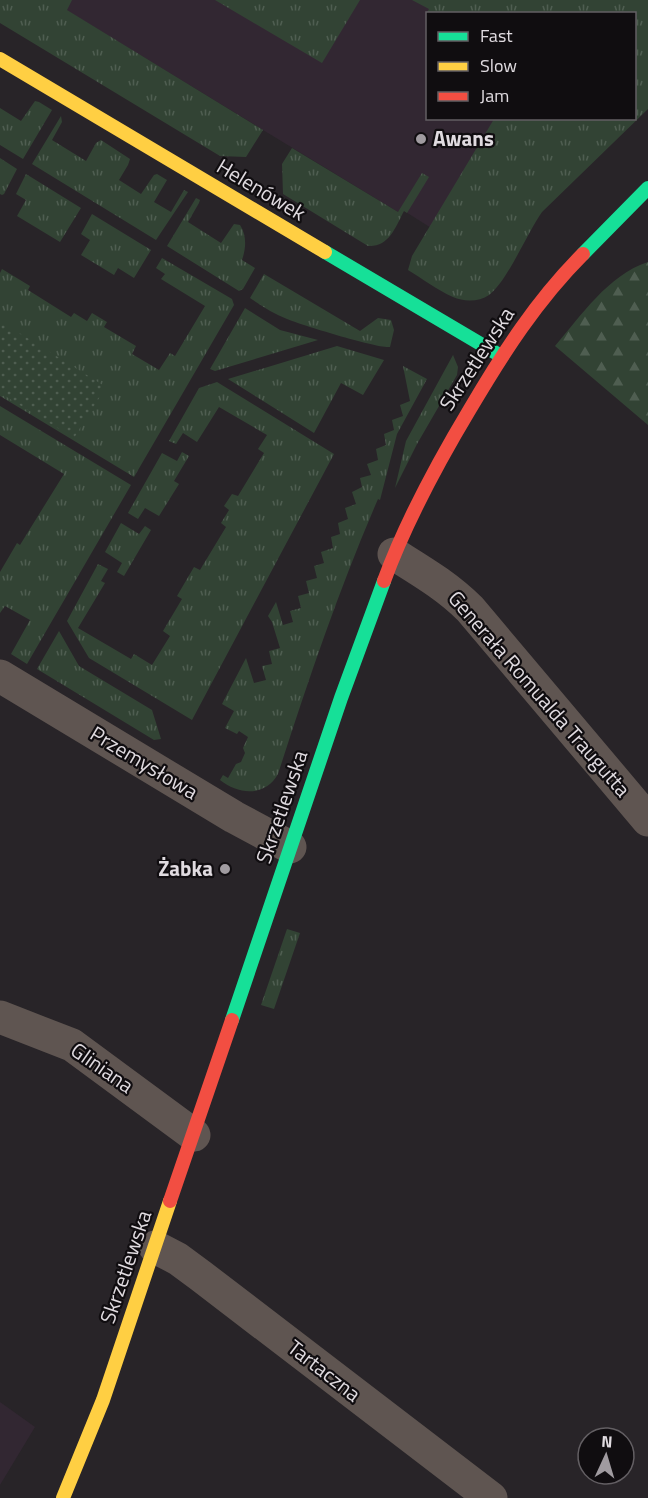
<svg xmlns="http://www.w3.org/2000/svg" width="648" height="1498" viewBox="0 0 648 1498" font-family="'Titillium Web',sans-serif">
  <defs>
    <pattern id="grass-tufts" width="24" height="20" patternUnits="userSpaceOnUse" patternTransform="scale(1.5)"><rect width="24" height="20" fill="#324334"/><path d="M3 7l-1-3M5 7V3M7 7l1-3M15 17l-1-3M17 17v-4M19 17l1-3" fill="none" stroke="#4f5e51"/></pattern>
    <pattern id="forest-firs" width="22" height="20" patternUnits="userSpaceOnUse" patternTransform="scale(1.5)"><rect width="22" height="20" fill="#324334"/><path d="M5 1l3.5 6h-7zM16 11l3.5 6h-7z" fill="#4f5e51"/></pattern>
    <pattern id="park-dots" width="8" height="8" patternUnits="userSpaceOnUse" patternTransform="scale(1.5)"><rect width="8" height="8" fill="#324334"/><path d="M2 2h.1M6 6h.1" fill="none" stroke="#4f5e51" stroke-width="1.8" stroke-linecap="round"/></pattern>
  </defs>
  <rect width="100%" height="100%" fill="#282428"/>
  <path fill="#322732" d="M57 0H613L616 14H428V118L573 119 444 236 401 209 398 212 66 10Z
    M0 1402 35 1427 0 1485Z"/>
  <path fill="url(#grass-tufts)" d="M0 0H72L67 10 263 130 246 157 220 156 0 23Z
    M215 0H360L322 63Z
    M412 0H648V109L542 212C527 233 507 282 489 295 479 302 464 302 453 297 437 290 423 279 408 270L412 256 494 119 634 118V14H428L427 15 426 14 429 9Z
    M35 101 39 102 52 110 23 159 0 145V108L21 121Z
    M61 116 62 122 52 140 86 161 96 143 101 140 130 159 128 165 119 180 141 194 154 175 157 174 167 180 154 202 171 212 184 190 188 192 156 240 32 164Z
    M292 148 398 212 422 173 429 177 407 213 404 211C395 228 389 247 368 246L283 194 282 164Z
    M0 158 17 169 4 194 2 195 0 194Z
    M26 174 81 208 60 242 17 216 26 200 16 194Z
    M196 198 200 200 199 203 188 222 221 243 234 224 240 225C247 236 246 248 242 260L255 268 243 289 239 291 167 246Z
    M92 214 151 250 134 278 118 268 114 275 81 255 90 240 81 234Z
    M162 258 232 299 234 305 134 477 0 396V273L2 269 30 286 28 290 71 317 74 313 87 321 92 313 107 322 104 327 136 346 132 354 159 370 170 353 175 356 205 306 161 279 165 274 156 268Z
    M264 274 360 331 378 318 391 320 394 330 390 347C380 349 301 325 287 319 274 314 262 306 250 298Z
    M245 308 280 330 318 340 215 371 210 369Z
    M337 346 384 360 363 395 341 383 314 433 228 379Z
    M453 355 458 367 457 375 417 444 395 488 406 441Z
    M403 366 427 379 397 434 380 500 378 499C339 589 308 681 278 774 265 797 239 795 220 780L223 775 228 778 236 764 241 762 245 753 243 748 248 737 239 731 237 734 225 728 234 711 222 704 246 658 254 683 266 680 262 666 272 664 269 651 280 648 272 622 268 616 276 602 283 625 293 622 290 611 301 608 298 596 309 593 306 581 317 578 314 566 324 563 321 552 333 548 331 537 340 534 338 523 348 519 345 508 356 504 352 492 362 487 360 478 371 475 367 464 378 460 376 449 386 445 384 434 394 430 392 420 403 416 400 405 410 401Z
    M217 382 334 454 192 720 89 658 67 621 98 564 108 569 101 581 105 583 78 628 131 659 134 654 152 665 170 636 163 631 182 599 177 596 194 567 200 570 226 527 221 523 229 510 224 506 232 494 238 496 264 453 258 449 267 435 219 407 197 442 183 433 176 444 169 441 199 388Z
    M0 406 131 485 27 664 11 654 30 620 5 606 0 613V572L17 543 20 545 64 474 0 435Z
    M182 452 189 456 174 481 179 484 159 516 145 508 138 519 128 513 162 453 177 461Z
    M121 523 139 534 145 526 151 530 124 576 117 572 122 563 105 552Z
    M59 631 79 666 152 710 161 739 154 740 37 669Z
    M287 929 300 933 274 1009 261 1005Z"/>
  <path fill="url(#forest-firs)" d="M648 262V425L555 346C581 316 608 275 648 262Z"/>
  <path fill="url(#park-dots)" d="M0 321 106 387 74 438 0 393Z"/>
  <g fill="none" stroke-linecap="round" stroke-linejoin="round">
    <path stroke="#5f5551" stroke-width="33" d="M394 554C421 571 447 586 470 609L648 820
      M0 676 234 817 290 847
      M0 1017 72 1045 194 1135
      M155 1247 178 1259 201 1276 491 1498"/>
    <path stroke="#16e098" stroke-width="14" d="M325 252 501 356
      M583 254 648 188
      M232 1020 341 698 384 581"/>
    <path stroke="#ffcf43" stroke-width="14" d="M0 59 325 252
      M63 1498 103 1400 170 1201"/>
    <path stroke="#f24e42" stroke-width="14" d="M384 581C406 521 437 464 470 409 503 353 537 300 583 254
      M170 1201 232 1020"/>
  </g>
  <g fill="#a09ba0" stroke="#100d10" stroke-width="2">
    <circle cx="421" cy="139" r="6"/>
    <circle cx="225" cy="869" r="6"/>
  </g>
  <g text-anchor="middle" stroke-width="4.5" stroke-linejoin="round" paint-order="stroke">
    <g font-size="21" font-weight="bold" fill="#e0dbe0" stroke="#100d10" text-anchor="start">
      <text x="433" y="146">Awans</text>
      <text x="213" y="876" text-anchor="end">Żabka</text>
    </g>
    <g font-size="21" fill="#e0dbe0" stroke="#100d10">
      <text transform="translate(261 190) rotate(31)" y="7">Helenówek</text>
      <text transform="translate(477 359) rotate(-57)" y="7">Skrzetlewska</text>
      <text transform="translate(539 694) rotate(49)" y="7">Generała Romualda Traugutta</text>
      <text transform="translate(144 763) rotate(31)" y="7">Przemysłowa</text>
      <text transform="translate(282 807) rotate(-71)" y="7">Skrzetlewska</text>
      <text transform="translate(102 1068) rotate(35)" y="7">Gliniana</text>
      <text transform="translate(126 1267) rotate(-71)" y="7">Skrzetlewska</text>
      <text transform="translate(324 1371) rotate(38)" y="7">Tartaczna</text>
    </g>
  </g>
  <rect x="426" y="12" width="210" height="108" fill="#100d10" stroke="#635f63" stroke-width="1.5"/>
  <rect x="438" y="32" width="30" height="9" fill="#16e098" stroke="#635f63" stroke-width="1.5"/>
  <text x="480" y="42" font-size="18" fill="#e0dbe0">Fast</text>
  <rect x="438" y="62" width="30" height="9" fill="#ffcf43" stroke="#635f63" stroke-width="1.5"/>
  <text x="480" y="72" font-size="18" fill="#e0dbe0">Slow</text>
  <rect x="438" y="92" width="30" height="9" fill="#f24e42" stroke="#635f63" stroke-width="1.5"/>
  <text x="480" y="102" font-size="18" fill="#e0dbe0">Jam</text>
  <g transform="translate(606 1456) rotate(4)"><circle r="28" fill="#100d10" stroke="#635f63" stroke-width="1.5"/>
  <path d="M0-4.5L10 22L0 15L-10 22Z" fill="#a09ba0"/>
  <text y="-9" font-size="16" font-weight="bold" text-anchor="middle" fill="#e0dbe0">N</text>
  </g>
</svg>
